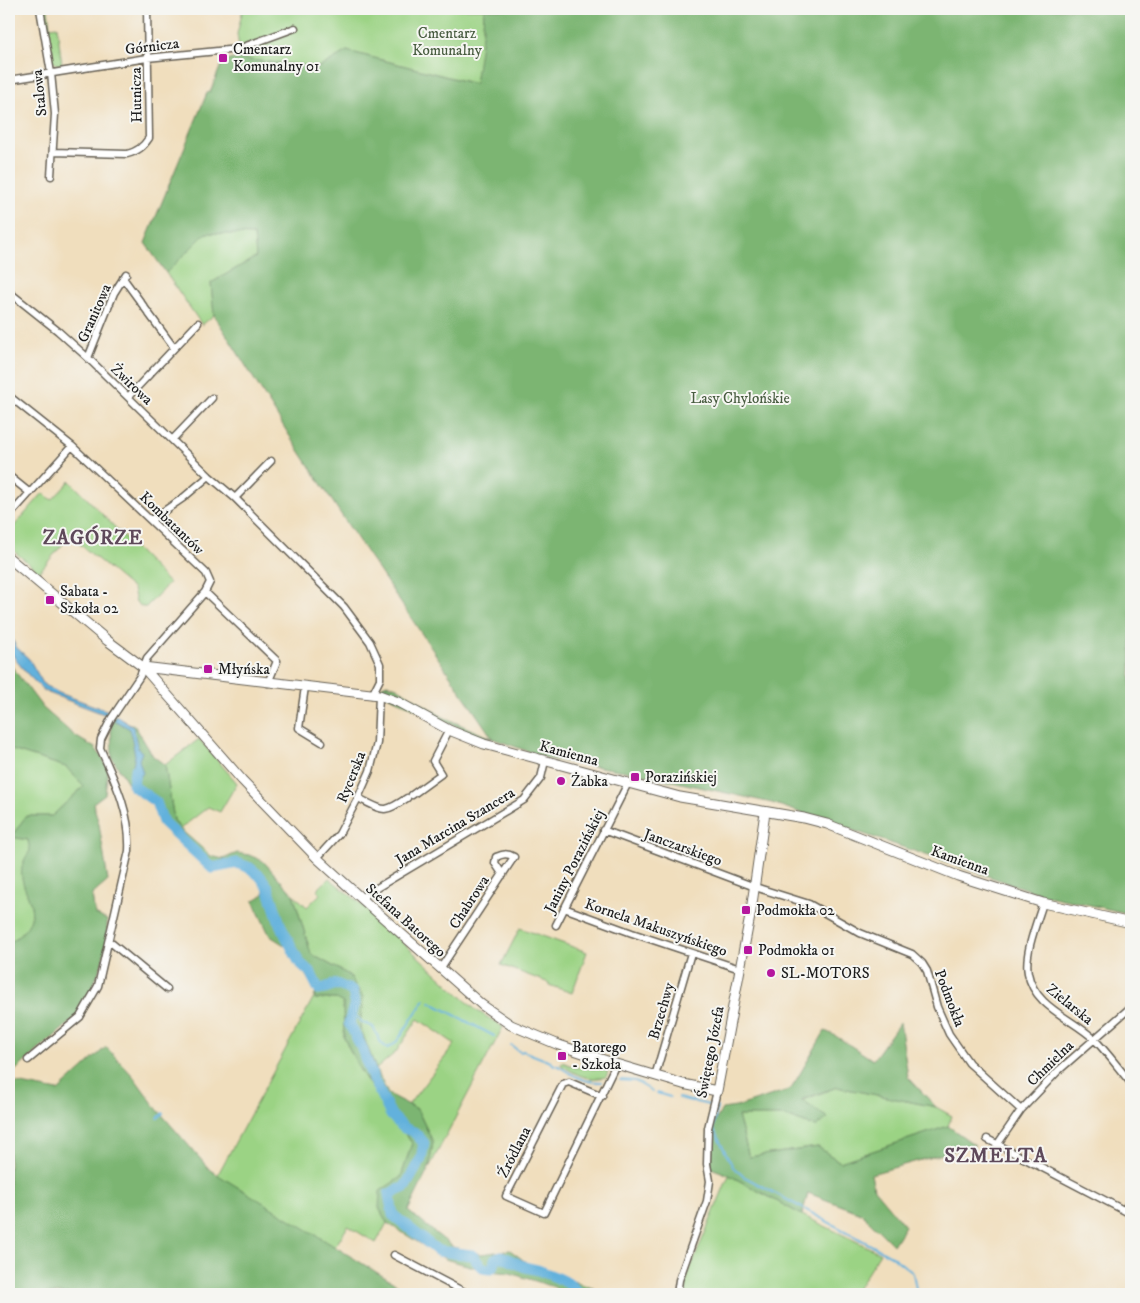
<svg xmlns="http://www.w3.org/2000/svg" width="1140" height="1303" viewBox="0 0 1140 1303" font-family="'IM FELL DW Pica',serif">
  <rect width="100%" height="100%" fill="#f6f6f2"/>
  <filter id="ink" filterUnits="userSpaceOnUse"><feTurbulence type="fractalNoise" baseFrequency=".02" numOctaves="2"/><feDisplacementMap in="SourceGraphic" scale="10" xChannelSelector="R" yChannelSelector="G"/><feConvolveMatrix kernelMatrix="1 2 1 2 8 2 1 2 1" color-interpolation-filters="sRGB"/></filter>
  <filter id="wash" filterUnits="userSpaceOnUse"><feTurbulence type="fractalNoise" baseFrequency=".0096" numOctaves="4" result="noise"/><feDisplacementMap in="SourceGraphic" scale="20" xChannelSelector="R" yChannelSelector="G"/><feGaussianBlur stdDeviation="1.12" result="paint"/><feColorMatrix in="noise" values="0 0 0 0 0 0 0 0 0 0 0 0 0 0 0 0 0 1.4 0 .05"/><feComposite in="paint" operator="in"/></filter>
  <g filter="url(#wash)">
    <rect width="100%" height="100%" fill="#f0debd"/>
    <path fill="#9bd384" stroke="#5c7850" d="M41 9H48L50 27 57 26 62 65H58L51 61Z
      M243 9H484L483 29 476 84 347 51 320 67 239 59 240 54 237 34Z
      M206 233 254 235 256 257 211 283 214 315 202 325 166 273Z
      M70 481 169 583 146 607H142L136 602 133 589 70 536 39 572 9 547V532L43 493 52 500Z
      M199 739 237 783 220 812 208 807 180 829 174 820 165 765Z
      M9 749 66 767 84 786 52 816H26L12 837 28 840 31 851C9 877 39 899 30 922 27 931 16 938 9 944Z
      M329 878 360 903 476 1010 503 1027 429 1168 433 1142 417 1109 409 1104 455 1044 418 1019 396 1052 376 1069 360 1027 363 997 349 975 311 954 293 894 307 907 320 894 317 890Z
      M520 928 587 952 572 993 549 985V983L501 965Z
      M316 993 315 999H336L343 1003 344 1038 360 1070 385 1108 412 1143 401 1177 379 1208 387 1223 376 1243 348 1226 335 1247 217 1176Z
      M562 1062 575 1067 604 1070 608 1072 606 1077C586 1081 578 1075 561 1065Z
      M837 1087 936 1107 952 1116 948 1126 840 1162 818 1147 749 1157 738 1116H785L816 1127 801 1101Z
      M729 1175 802 1215 880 1253 854 1294H686V1279Z"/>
    <path fill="#7cb572" stroke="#4c6847" d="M484 9H1131V914L1044 895 772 803 631 772 549 759 494 739 482 737 433 717 381 693 382 686 387 684 397 687 443 717 493 739 346 522 289 435 214 315 211 283 256 257 254 235 206 233 166 273 145 243 207 93 210 92 223 60 239 59 320 67 347 51 475 84 483 29Z
      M9 663 43 708 75 736 95 748 102 757 108 769 105 794 93 803 99 824 108 881 92 895 95 914 107 920V939L102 964 82 1012 9 1076V944C16 938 27 930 30 921 39 897 7 880 30 851L28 840 11 837 26 816H52L84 786 66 767 9 749Z
      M114 716 135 726 153 756 165 765 174 820 180 829 211 856 223 859 237 853 249 855 263 861 293 894 311 954 349 975 363 997 360 1027 376 1069 388 1094 417 1109 433 1142 429 1168 408 1211 453 1247 481 1254 510 1250 527 1263 550 1270 555 1275 593 1288 602 1294H563L554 1287 510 1273 488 1271 445 1259 387 1223 379 1208 380 1191 401 1177 412 1143 385 1108 360 1070 344 1038 343 1003 336 999H315L316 992 289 948 270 936 253 901 264 894V883L259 874 239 864 211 866 162 826 148 793 128 783 112 758 111 728 109 724Z
      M900 1022 908 1077 936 1107 837 1087 801 1100 828 1118 816 1127 785 1116H738L749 1157 818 1147 840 1162 948 1126 975 1145 871 1174 874 1189 905 1226 893 1245 861 1213 808 1193 802 1215 729 1175 711 1168V1129L722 1109 736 1107 791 1089 825 1031 834 1035 873 1060Z
      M106 1047 133 1076 157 1109 210 1170 412 1294H9V1078L11 1082 58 1091Z"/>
    <path fill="#62b1dc" stroke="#3f667c" d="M9 633 16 647 29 659 44 685 59 693 114 713 109 716 46 692C36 684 14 661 10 649 8 644 9 638 9 633Z
      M117 716 133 727 138 749 142 752 139 760 143 773 138 779 136 778 135 784 132 783 133 778 131 776 135 755 130 729 114 720Z"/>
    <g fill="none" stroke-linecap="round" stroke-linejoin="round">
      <path stroke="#62b1dc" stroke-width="2" d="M430 1002 494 1036
        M352 1012 362 1022 373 1027 381 1043 387 1048 392 1046 398 1040 425 999
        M511 1045 520 1052 523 1051 551 1062 554 1065H557C572 1075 584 1083 602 1082
        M620 1080 635 1081 652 1091
        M657 1093 670 1097
        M678 1098 709 1105
        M717 1107 713 1128 733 1167 743 1176 893 1257 913 1273 917 1294
        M158 1118 163 1113"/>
      <path stroke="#62b1dc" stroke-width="11" d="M135 770 133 786 156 802 163 822 212 868 237 863 250 868 260 876 268 887 280 924 299 962 310 972 319 990 336 984 353 991 355 1003 349 1023 361 1046 373 1079 391 1115 404 1128 414 1132 424 1143 421 1159 405 1187 389 1194 393 1215 438 1251 472 1255C478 1262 481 1270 491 1269L494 1265 495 1259 501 1256 525 1267 538 1270 558 1278 568 1283 580 1294"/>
    </g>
  </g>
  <g filter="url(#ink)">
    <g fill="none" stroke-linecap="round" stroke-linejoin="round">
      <g stroke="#666054" stroke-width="9">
        <path id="street" d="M40 9 51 73 55 114 51 176
          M9 80 147 58 238 49 295 28
          M53 152 127 154C138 151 143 147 149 138L147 9
          M123 278 174 348
          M9 292 58 331 88 358 209 476 235 498 344 607 370 642 380 664V679L372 695
          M88 358 114 293 126 274
          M9 396 72 446 206 573 210 582 205 592 147 658 140 676 111 719 101 739 100 748C115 781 131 814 129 851L98 986 80 1017 28 1060
          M128 397 198 323
          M172 440 212 398
          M9 476 30 493
          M235 498 271 461
          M9 516 72 446
          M151 520 183 498 209 476
          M205 592 277 661 268 683
          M305 687 299 728 322 742
          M412 795 441 774 433 761 449 730
          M358 798C384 810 382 815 407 798
          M603 830 755 887 809 904 860 933 912 954 922 963 927 971 937 1007 949 1034 969 1063 1021 1110
          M317 858 339 834 358 798 370 771 377 743 379 695
          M362 899 365 895 524 800 541 778 545 761
          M1043 903C1037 922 1024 954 1028 973 1034 1007 1072 1018 1094 1039 1107 1052 1119 1069 1131 1083
          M564 908 632 933 740 969
          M556 925 628 783
          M109 941 167 989
          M440 969 514 857C507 853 503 854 496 857L495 863 503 875
          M655 1076 691 953
          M602 1096 569 1082 563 1084 506 1196 544 1213 616 1064
          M987 1139 1131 1214
          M997 1145 1021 1110 1058 1071 1131 1007
          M1125 1210 1131 1198
          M394 1255 468 1294
          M677 1294 679 1280 707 1201 710 1181 707 1164 708 1128 717 1091"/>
      </g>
      <g stroke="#666054" stroke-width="11">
        <path id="secondary" d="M9 558 108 641 143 667 242 780 317 858 362 899 482 1005 511 1025 559 1045 616 1064 683 1084 717 1091 751 911 765 812
          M143 667 379 695 398 702 449 730 484 744 680 797 804 818 827 824 958 876 1043 903 1131 923"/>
      </g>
      <use href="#street" stroke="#fff" stroke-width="6"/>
      <use href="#secondary" stroke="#fff" stroke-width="9"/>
    </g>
  </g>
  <g fill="#b5179e" stroke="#f6f6f2" stroke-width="2">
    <rect x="218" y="53" width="10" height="10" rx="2.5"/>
    <rect x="45" y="595" width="10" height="10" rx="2.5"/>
    <rect x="203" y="664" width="10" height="10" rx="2.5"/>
    <rect x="630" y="772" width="10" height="10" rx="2.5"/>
    <circle cx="561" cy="781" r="5"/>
    <rect x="741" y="905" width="10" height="10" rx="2.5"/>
    <rect x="743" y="945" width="10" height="10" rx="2.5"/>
    <circle cx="771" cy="973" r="5"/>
    <rect x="557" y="1051" width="10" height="10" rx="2.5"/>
  </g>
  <g text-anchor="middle" stroke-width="4" stroke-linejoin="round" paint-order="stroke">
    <g font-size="15" fill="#485c40" stroke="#f6f6f2">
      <text x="447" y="38">Cmentarz<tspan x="447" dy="17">Komunalny</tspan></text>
      <text x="740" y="403">Lasy Chylońskie</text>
    </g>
    <g font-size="15" fill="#1c1c1c" stroke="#f6f6f2">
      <text transform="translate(152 46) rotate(-7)" y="5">Górnicza</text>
      <text transform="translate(39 93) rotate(-96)" y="5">Stalowa</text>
      <text transform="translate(136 95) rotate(-91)" y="5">Hutnicza</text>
      <text transform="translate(94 313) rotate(-66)" y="5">Granitowa</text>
      <text transform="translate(132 384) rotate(44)" y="5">Żwirowa</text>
      <text transform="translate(172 523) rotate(44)" y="5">Kombatantów</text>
      <text transform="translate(569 753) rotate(15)" y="5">Kamienna</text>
      <text transform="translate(351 777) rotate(-68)" y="5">Rycerska</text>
      <text transform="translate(455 826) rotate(-31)" y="5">Jana Marcina Szancera</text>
      <text transform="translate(683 847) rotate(20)" y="5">Janczarskiego</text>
      <text transform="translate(960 860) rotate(20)" y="5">Kamienna</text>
      <text transform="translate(574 861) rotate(-63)" y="5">Janiny Porazińskiej</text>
      <text transform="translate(469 902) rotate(-57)" y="5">Chabrowa</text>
      <text transform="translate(406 920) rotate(42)" y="5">Stefana Batorego</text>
      <text transform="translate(656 927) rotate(19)" y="5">Kornela Makuszyńskiego</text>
      <text transform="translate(950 998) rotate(69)" y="5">Podmokła</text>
      <text transform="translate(1070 1004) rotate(39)" y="5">Zielarska</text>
      <text transform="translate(661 1011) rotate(-74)" y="5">Brzechwy</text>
      <text transform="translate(710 1052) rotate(-79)" y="5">Świętego Józefa</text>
      <text transform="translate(1050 1063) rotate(-44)" y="5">Chmielna</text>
      <text transform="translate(514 1152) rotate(-63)" y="5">Źródlana</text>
    </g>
    <g font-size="15" fill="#1c1c1c" stroke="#f6f6f2" text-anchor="start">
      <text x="233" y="54">Cmentarz<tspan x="233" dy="17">Komunalny 01</tspan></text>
      <text x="60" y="596">Sabata -<tspan x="60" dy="17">Szkoła 02</tspan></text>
      <text x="218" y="674">Młyńska</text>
      <text x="645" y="782">Porazińskiej</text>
      <text x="571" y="786">Żabka</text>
      <text x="756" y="915">Podmokła 02</text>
      <text x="758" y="955">Podmokła 01</text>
      <text x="781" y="978">SL-MOTORS</text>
      <text x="572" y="1052">Batorego<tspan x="572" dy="17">- Szkoła</tspan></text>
    </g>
    <g font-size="20" font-weight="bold" letter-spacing="1" fill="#5e495a" stroke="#f6f6f2">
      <text x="93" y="544">ZAGÓRZE</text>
      <text x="996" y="1162">SZMELTA</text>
    </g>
  </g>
  <rect width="1140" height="1303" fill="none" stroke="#f6f6f2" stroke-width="30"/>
</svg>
